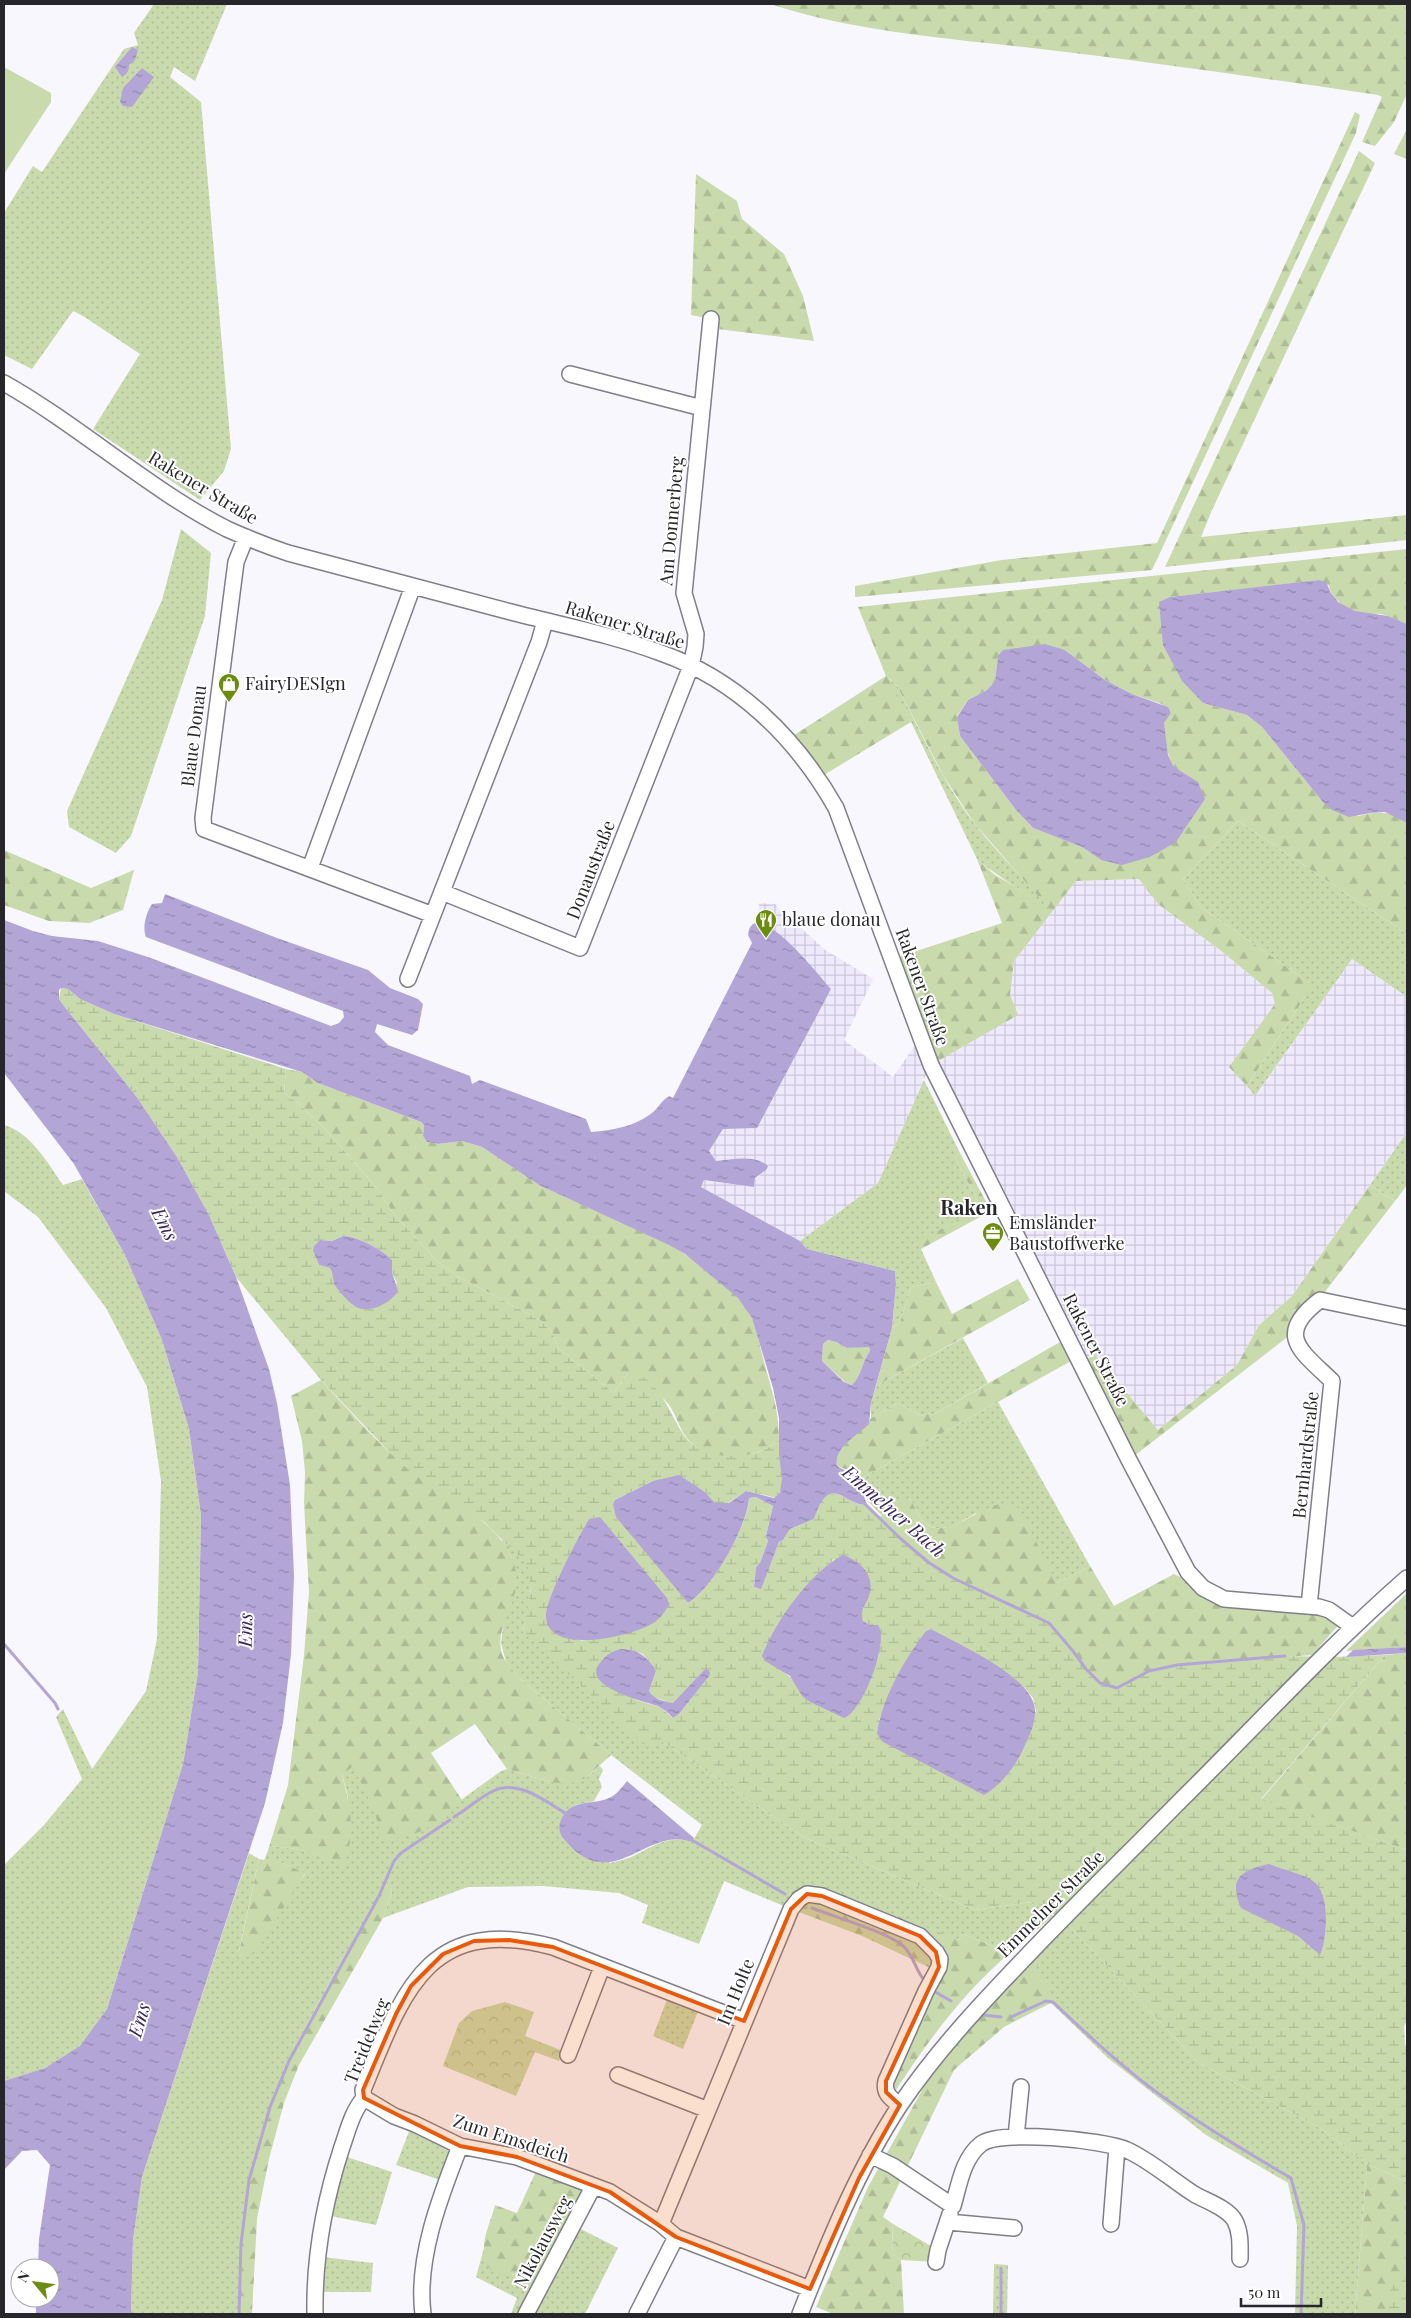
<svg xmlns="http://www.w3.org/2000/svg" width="1411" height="2318" viewBox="0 0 1411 2318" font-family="'Playfair Display',serif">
  <defs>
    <pattern id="industrial-grid" width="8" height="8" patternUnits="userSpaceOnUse" patternTransform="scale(1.25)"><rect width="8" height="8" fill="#eee9fd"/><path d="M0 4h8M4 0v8" fill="none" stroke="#ccc8d9"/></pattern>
    <pattern id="grass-dots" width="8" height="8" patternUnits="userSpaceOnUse" patternTransform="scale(1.25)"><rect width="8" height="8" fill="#c9dbad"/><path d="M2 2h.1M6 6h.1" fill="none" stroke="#adbc95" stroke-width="1.8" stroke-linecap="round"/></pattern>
    <pattern id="forest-firs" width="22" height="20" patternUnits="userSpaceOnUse" patternTransform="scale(1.25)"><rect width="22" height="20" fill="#c9dbad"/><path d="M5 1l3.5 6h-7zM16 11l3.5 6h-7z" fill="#adbc95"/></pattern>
    <pattern id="wetland-marsh" width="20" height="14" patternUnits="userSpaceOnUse" patternTransform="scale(1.25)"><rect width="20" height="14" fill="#c9dbad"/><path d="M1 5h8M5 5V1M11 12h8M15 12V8" fill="none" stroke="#adbc95"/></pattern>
    <pattern id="park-crowns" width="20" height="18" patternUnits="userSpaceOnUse" patternTransform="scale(1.25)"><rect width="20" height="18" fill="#c9dbad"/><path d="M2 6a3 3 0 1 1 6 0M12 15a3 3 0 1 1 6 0" fill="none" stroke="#adbc95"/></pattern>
    <pattern id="water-ripples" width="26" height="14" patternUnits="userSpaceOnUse" patternTransform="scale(1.25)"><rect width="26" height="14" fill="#b3a6d6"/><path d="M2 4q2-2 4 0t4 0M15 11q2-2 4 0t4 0" fill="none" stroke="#9287ae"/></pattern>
  </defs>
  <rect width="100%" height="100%" fill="#f8f7fe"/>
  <path fill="url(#industrial-grid)" d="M1140 879 1158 904 1220 950 1272 993 1275 1004 1230 1067 1256 1095 1352 959 1407 997V1132L1292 1296 1259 1325 1237 1365 1158 1430 1095 1356 1081 1362 930 1066 878 1183 800 1241 701 1187 704 1180 754 1187 755 1179 766 1170 744 1159 716 1161 709 1151 723 1129 773 927 758 922 759 903 775 904 824 949 873 979 844 1040 893 1077 920 1038 1010 995 1014 961 1076 881Z"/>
  <path fill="url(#grass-dots)" d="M154 4H227L195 81 174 67 170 77 201 102 231 449 224 471 200 500 93 429 140 354 83 316 73 311 32 369 4 355V213L33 166 42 172 124 49 138 45 134 33Z
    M181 529 211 553 205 616 131 836 116 853 69 827 67 811 162 600Z
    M886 676 897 686C921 732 942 781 974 823 998 854 1027 881 1052 912 1028 893 1000 879 977 859L911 722Z
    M1238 821 1407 934V997L1352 959 1255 1096 1247 1086 1305 997 1304 979 1201 907 1183 879Z
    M924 1080 960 1153 955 1158 981 1207 921 1241V1249L936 1282 911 1287 900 1322 892 1328 896 1284 895 1271 807 1249 800 1241 878 1183Z
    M4 1125C30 1132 48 1163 63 1185L82 1179 125 1255 162 1340 189 1429 201 1515 198 1672 183 1764 107 2009 81 2046 45 2068 5 2081 4 1865 44 1825 82 1779 56 1717 63 1709 92 1769 146 1691 157 1639 161 1481 147 1387 106 1308 38 1217 4 1191Z
    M1407 1132V1185L1395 1201 1370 1185Z
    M963 1338 988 1383 933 1415 928 1413 921 1416 898 1403 871 1418V1403L876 1386Z
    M998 1402 1090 1566 1057 1583 976 1513C962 1521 940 1537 924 1522 918 1516 914 1505 910 1498L884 1510 881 1515C870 1504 861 1495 862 1478Z
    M501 1539C509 1547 521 1554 527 1563 537 1579 526 1615 523 1632L663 1742 805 1838 975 1910 1033 1902 1044 1907 1053 1916 1010 1953 963 1934 958 1940 822 1896 791 1909 724 1881 699 1944 642 1923 648 1905 619 1893 543 1886 468 1887 383 1918 392 1892 386 1880 379 1896C348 1950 316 2004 289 2060 252 2138 236 2227 239 2314H131L133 2240 142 2177 249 1853 259 1859 239 1951 242 1957 305 1874 282 1863 264 1861 269 1847C295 1845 319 1856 343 1864L348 1797 342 1774 352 1766 368 1793 376 1812 445 1814 447 1810 501 1771 507 1769 550 1782 586 1778 600 1766 603 1770 599 1779 602 1787 594 1801 576 1805 565 1813 610 1863C616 1861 623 1860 629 1858 650 1849 668 1833 692 1842L702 1825 611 1755 517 1676 506 1662 501 1643 512 1558Z
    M1068 1925 1199 2063 1320 2128 1367 2164 1355 2314H1295L1297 2226 1288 2183 1206 2135 1108 2058 1051 2003 1026 1966Z
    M668 1997 699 2009 683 2049 653 2036Z
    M410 2129 453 2151 443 2181 396 2165Z
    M344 2156 392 2172 376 2225 331 2216Z
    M579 2228 618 2248 585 2314H533Z
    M484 2248 486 2260 513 2275 554 2254 522 2314H511L517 2298 476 2277Z
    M323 2257 373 2263 371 2292H320Z
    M994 2264 1008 2265 1007 2314H993Z"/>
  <path fill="url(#forest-firs)" fill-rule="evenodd" d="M770 4H1407V94L1394 122 1375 146 1362 142 1382 97 1378 95C1268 79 1159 63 1049 50 957 39 858 33 770 4Z
    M1355 112 1360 115 1356 133 1152 570 855 597V586L1002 560 1157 543Z
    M1407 129V159L1394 154Z
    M1359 151 1375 163 1212 510 1201 537 1407 515V540L1165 567Z
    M696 174 737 201 742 219 784 254 803 296 814 341 710 328 711 319 691 315Z
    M1407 549V624C1399 621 1390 616 1381 614 1376 613 1370 615 1365 614 1350 611 1332 602 1329 586L1319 580 1171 597 1159 603 1203 703 1247 715 1262 727 1322 801 1359 816C1376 811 1394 811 1407 823V934L1238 821 1183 879 1201 907 1304 979 1310 986 1305 997 1247 1086 1229 1067 1275 1004 1272 993 1220 950 1158 904 1139 879 1076 881 1014 961 1010 995 1018 1015 931 1065 892 959 1002 923 977 859 995 875 1033 897 1050 910 974 823 943 775 897 686 888 677 911 722 819 778 788 739 886 676 858 607ZM1065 650 1105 680 1132 694 1162 704 1171 713C1169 716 1165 720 1164 723 1161 737 1168 755 1174 767L1101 860 1082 847 1033 828 1016 810 960 736 957 716 968 700 987 690 995 681 998 656Z
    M4 850 91 888 134 870 123 910 89 923 49 921 4 905Z
    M286 1069 302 1072 318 1083 421 1122 424 1125 423 1136 427 1142 438 1144 462 1141 482 1147 539 1185 669 1244C691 1258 735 1289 748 1310 756 1323 758 1340 762 1354 770 1386 779 1406 779 1440 754 1461 708 1466 686 1437 678 1426 675 1410 665 1400 655 1390 639 1382 627 1374L614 1393 558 1348 553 1333 540 1320 459 1277 438 1262 393 1213 377 1188 323 1127 297 1102 284 1093Z
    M960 1153 991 1211 921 1249V1240L981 1207 955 1158Z
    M1370 1185 1395 1201 1294 1332 1129 1460 1081 1362 1095 1355 1158 1430 1237 1365 1259 1325 1292 1296Z
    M1018 1279 1030 1300 876 1386 892 1328 900 1322 911 1287 936 1282 952 1314Z
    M828 1340 836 1342 847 1348 869 1346 870 1351C862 1361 862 1375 852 1385L845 1382 822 1361 823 1344Z
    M1060 1342 1071 1361 862 1478 857 1474 837 1466C834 1448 857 1435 868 1424L871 1418 898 1403 921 1416 928 1413 933 1415Z
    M321 1380C346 1407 370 1435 398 1460 431 1490 495 1517 512 1558 529 1597 492 1623 502 1654 505 1662 512 1669 517 1676L611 1755 586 1778 568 1784 550 1782 507 1769 475 1724 431 1753 462 1800C449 1809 439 1822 425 1829 413 1836 396 1838 383 1840 376 1813 366 1791 352 1767L342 1775C350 1806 357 1834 343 1865 319 1856 295 1845 269 1847L288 1785 304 1655 309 1592 304 1504 305 1472 302 1441 291 1396Z
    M910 1498C914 1505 918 1516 924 1522 944 1542 979 1507 1000 1504 1005 1503 1013 1506 1019 1508L1057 1583 1090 1566 1114 1606 1174 1574 1225 1599 1344 1619 1312 1655 1177 1665 1117 1688 1100 1683 1086 1669 1073 1651 1049 1623 953 1578 928 1562 901 1539 880 1517C888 1505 896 1501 910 1498Z
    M1407 1593V1647L1346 1651 1405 1595Z
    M1407 1653V1850L1261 1800 1385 1655Z
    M259 1859 282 1863 305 1873 256 1952 248 1957H242L239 1952Z
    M386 1879 392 1892 383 1918 299 2065 284 2103 269 2159 257 2219 252 2314H239C236 2227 252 2138 289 2060 316 2004 348 1950 379 1896Z
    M832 1890 958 1940 963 1934 1010 1953C962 1993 924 2046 891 2098L886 2092 941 1973 862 1936 791 1909 799 1899 822 1896Z
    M1026 1966 1049 1985 1051 2003 1004 2027 954 2070 883 2217 893 2224 892 2254 901 2260 904 2314H833L816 2307 868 2187 930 2076 964 2032Z
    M1367 2164 1407 2182V2314H1355Z
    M537 2169 580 2185 584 2191 554 2254 538 2269C526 2267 517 2275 504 2276 491 2278 483 2259 484 2247 484 2234 492 2218 495 2205L517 2213Z"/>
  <path fill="url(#wetland-marsh)" fill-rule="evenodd" d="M61 988 68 989 80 999 114 1014 286 1069 284 1093 297 1102 323 1127 377 1188 393 1213 438 1262 459 1277 540 1320 553 1333 558 1348 614 1393 627 1374C659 1371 671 1420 686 1438 698 1452 717 1457 734 1456 753 1455 764 1452 779 1440 778 1458 789 1482 777 1498L746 1491 728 1503H715L705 1492 700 1489 653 1481 615 1500 613 1504 688 1603C712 1589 748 1526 749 1498L756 1497 773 1506 766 1536 768 1541 760 1563 756 1567 754 1587 761 1588 779 1542 783 1540 790 1529 814 1519C830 1470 843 1506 867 1505L901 1539 928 1562 953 1578 1049 1623 1073 1651 1086 1669 1100 1683 1116 1688 1149 1671 1177 1665 1285 1656 1333 1657 1385 1655 1261 1799 1407 1850V2021L1404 2026 1405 2045 1407 2046V2182L1367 2164 1320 2128 1199 2063 1068 1925 1044 1907 1032 1902 975 1910 805 1838 663 1742 649 1749 523 1632 531 1590 527 1564 484 1522 428 1485 397 1460 321 1380 236 1277 209 1215 177 1157 136 1096 64 1006 59 999ZM343 1236C357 1236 383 1250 392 1260V1272L397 1283 354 1306 335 1285 333 1272 330 1268 319 1265 313 1251 320 1240 332 1241ZM590 1519 654 1622 640 1629 582 1641 546 1616 561 1573ZM834 1559 868 1598 861 1614 863 1621 870 1625 879 1655 864 1692 853 1711 802 1696 795 1682 783 1671 777 1626 791 1605ZM931 1629 1025 1688 1033 1698 1036 1712 879 1720 908 1659 926 1631ZM628 1649 643 1654 656 1671 649 1691 651 1696 673 1704 705 1669 710 1675 679 1714 673 1718 660 1707 636 1700 597 1667 614 1651Z
    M1393 2275 1407 2277V2314H1386Z"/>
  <path fill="url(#park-crowns)" d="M505 2002 534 2012 525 2036 563 2051 559 2061 535 2052 516 2096 443 2066 459 2023 472 2011Z
    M893 2224 938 2250 936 2262 901 2260 892 2254Z"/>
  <path fill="#c9dbad" d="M4 67 51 93V102L4 174Z"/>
  <path fill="url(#water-ripples)" fill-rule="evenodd" d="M132 47 138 50 135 60 129 65C129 71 127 74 122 77L115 67Z
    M142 68 154 77 132 107 123 106 120 102 123 88Z
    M1319 580 1326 582 1331 593 1338 602 1355 611 1388 616 1407 624V823L1385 812 1370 813 1349 817 1332 810 1322 801 1262 727 1247 715 1203 703 1182 681 1163 645 1159 602 1170 597Z
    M1045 644 1065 650 1105 680 1132 694 1168 707 1171 713 1164 723 1168 755 1174 767 1198 782 1205 799 1176 842 1150 857 1122 865 1101 860 1082 847 1033 828 1016 810 960 736 957 717 968 700 987 690 995 681 998 656 1003 650Z
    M165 894 277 938 368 970 390 988 418 999 423 1004 418 1030 412 1035 377 1024 375 1032 388 1045 470 1076 472 1084 480 1080 586 1119 591 1132C613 1130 634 1127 652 1113 659 1107 662 1100 669 1096L673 1098 752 943 748 935C753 891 821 978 831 989L757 1128 723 1129 709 1151 716 1161C732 1160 754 1154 768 1166L766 1170 755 1178 754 1187 704 1180 701 1187 800 1241 807 1249 895 1271 896 1284 892 1328 871 1403 869 1424C857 1436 834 1447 837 1466 845 1472 855 1472 862 1478L861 1488 867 1505C843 1506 831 1470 814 1519L790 1529 783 1540 779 1542 761 1589 754 1587 756 1567 760 1563 768 1541 766 1536 773 1506 756 1497 749 1498C747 1527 713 1588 688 1603L616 1517 613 1504 615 1500 653 1481 679 1475 705 1492 715 1503H729L746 1491 774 1498 780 1493 782 1478 779 1454V1418L773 1388 752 1318 738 1298 685 1254 669 1245 539 1185 482 1147 462 1141 438 1144 427 1142 423 1136 424 1125 421 1122 318 1083 302 1072 114 1014 80 999 68 989 61 988 59 990V999L64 1006 136 1096 177 1157 209 1215 236 1277 269 1369 277 1403 290 1485 294 1576 291 1654 283 1723 265 1803 142 2177 133 2240 131 2314H36V2298H50V2268H38L39 2239 50 2165 37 2150 22 2151 4 2170V2081L45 2068 80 2046 107 2009 183 1764 198 1672 201 1515 189 1429 162 1340 125 1255 74 1164 4 1073V920L33 931 52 936 98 941 148 957 331 1026 339 1023 344 1017 343 1011 146 937C142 927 146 913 152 904L162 903ZM828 1340 836 1342 847 1348 869 1347 870 1351C862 1361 862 1375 852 1385L844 1382 822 1361 823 1344Z
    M343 1236C357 1236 383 1250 392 1260V1272L398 1291C391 1303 370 1314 356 1307 349 1303 341 1293 336 1287 332 1281 334 1274 330 1268L319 1265 313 1251 314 1246 320 1240 332 1241Z
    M600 1517 667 1598 669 1604C666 1611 661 1617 655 1622 635 1636 548 1657 546 1617 545 1599 579 1536 589 1519Z
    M843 1555C862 1562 877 1577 868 1599 864 1607 860 1612 863 1621L870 1625H878C890 1641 862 1713 844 1718L810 1702 802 1696 790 1676 765 1661 762 1656C775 1622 810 1572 843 1555Z
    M931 1629C957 1644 1037 1678 1035 1712 1035 1723 1030 1735 1025 1745 1017 1764 1003 1784 984 1795L883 1742 877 1734C882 1698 904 1660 926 1631Z
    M1407 1647V1653L1346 1657 1353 1650Z
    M621 1649C638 1649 647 1656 656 1671L649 1691C653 1699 665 1702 673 1703L705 1669 709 1670 710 1675 679 1714 673 1718C669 1713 663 1709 658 1706 645 1702 582 1687 599 1664 605 1656 611 1651 621 1649Z
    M627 1781 694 1838 692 1842C646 1824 612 1899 563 1838 557 1830 559 1821 565 1813 577 1799 596 1805 611 1797 617 1794 623 1786 627 1781Z
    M1269 1864C1281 1869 1304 1874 1313 1881 1331 1893 1327 1939 1320 1955L1298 1936 1241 1908C1228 1878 1241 1870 1269 1864Z"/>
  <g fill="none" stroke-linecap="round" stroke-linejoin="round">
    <path stroke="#b3a6d6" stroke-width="3" d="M865 1504 901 1539 928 1562 953 1578 1049 1623 1073 1651 1086 1669 1100 1683 1117 1688 1149 1671 1177 1665 1285 1656
      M4 1644 55 1703 58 1709
      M454 1817C467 1809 479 1798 493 1791 518 1778 548 1803 568 1815
      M690 1839 785 1894
      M812 1908C835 1917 884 1931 902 1945 914 1954 915 1971 925 1981
      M932 1990 951 2001
      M983 2015 1001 2017
      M1011 2017 1046 2001 1053 2002C1089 2036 1125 2070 1166 2099 1206 2128 1248 2153 1291 2178L1304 2225 1301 2314
      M239 2314 241 2244 249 2180 270 2107 289 2061 379 1896 394 1861 401 1853 450 1820
      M1001 2314V2268"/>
    <g stroke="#817e89" stroke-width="18">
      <path id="minor" d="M570 374 702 408
        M4 383C80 426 150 490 227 529 247 538 267 546 288 553 362 573 437 592 511 612 561 625 613 635 661 653 738 680 797 739 836 808L931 1065 1129 1460 1188 1572 1203 1588 1224 1599 1319 1607 1329 1610 1353 1627
        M246 537 236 562 203 818 204 829 433 915
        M310 868 413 586
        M442 892 580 948 691 666 695 647 696 634 684 593 711 319
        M408 979 539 642 545 621
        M1309 1606 1332 1381C1301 1351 1274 1335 1320 1300L1407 1318
        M568 2055 602 1967
        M618 2075 708 2110
        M364 2098 394 2116 415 2124 460 2146 517 2157 610 2192 661 2224 676 2237 810 2289
        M1016 2137 1021 2087
        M870 2155 893 2166 953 2206C959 2185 963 2158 981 2144 999 2129 1104 2140 1127 2150 1151 2161 1172 2180 1194 2194 1206 2201 1228 2208 1235 2221 1241 2233 1240 2246 1240 2259
        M948 2222 1014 2228
        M661 2224 791 1909 799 1899 807 1894 822 1896 920 1936 936 1952 940 1959 939 1967 926 1991 886 2081C883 2093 891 2099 900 2105
        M1111 2224 1117 2147
        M936 2262 938 2250 950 2214
        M315 2314C314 2256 324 2202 342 2147 348 2130 352 2112 364 2098L363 2090C403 1992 427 1914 553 1947L744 2021
        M423 2314C416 2259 440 2197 460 2146
        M526 2314 593 2187
        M637 2314 676 2237
        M800 2314C828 2243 858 2169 900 2105 936 2052 978 2007 1022 1961 1073 1907 1127 1855 1179 1802 1255 1727 1327 1648 1407 1578"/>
    </g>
    <use href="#minor" stroke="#fff" stroke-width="15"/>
  </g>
  <path fill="#e8590c" fill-opacity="0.2" stroke="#e8590c" stroke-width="4" stroke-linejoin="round" d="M807 1894 822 1896 920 1936 936 1952 939 1967 886 2081V2092L900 2105 859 2178 810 2289 676 2237 610 2192 517 2157 460 2146 364 2098 363 2090 396 2014 411 1986 443 1954 474 1941 509 1940 553 1947 744 2021 791 1909Z"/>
  <defs>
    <g id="shop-pin" transform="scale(1.125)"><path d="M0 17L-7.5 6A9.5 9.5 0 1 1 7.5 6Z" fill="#6c8c0f" stroke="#fff"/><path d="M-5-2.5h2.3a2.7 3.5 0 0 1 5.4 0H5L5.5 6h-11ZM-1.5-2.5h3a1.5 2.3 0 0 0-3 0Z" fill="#fff"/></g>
    <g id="restaurant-pin" transform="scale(1.125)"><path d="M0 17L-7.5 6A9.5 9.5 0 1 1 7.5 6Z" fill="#6c8c0f" stroke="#fff"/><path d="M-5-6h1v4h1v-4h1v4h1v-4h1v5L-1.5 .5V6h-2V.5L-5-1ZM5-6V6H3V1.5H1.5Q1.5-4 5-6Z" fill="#fff"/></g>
    <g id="office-pin" transform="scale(1.125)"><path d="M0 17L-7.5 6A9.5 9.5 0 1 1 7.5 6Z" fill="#6c8c0f" stroke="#fff"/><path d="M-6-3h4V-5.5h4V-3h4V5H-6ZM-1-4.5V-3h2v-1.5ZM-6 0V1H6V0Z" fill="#fff"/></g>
  </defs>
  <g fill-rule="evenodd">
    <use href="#shop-pin" x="229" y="684"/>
    <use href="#restaurant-pin" x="766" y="920"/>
    <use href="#office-pin" x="993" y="1233"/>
  </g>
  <g text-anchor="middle" stroke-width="4" stroke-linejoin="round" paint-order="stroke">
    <g font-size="18" fill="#27262a" stroke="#fff">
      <text transform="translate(203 488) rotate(31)" y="6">Rakener Straße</text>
      <text transform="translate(672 521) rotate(-85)" y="6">Am Donnerberg</text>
      <text transform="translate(625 625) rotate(17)" y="6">Rakener Straße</text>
      <text transform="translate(194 736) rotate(-83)" y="6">Blaue Donau</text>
      <text transform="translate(591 870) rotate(-69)" y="6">Donaustraße</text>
      <text transform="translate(922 987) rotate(70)" y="6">Rakener Straße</text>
      <text transform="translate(1096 1350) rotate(63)" y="6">Rakener Straße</text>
      <text transform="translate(1306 1455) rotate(-84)" y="6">Bernhardstraße</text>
      <text transform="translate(1051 1904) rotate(-45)" y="6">Emmelner Straße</text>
      <text transform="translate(736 1992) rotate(-68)" y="6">Im Holte</text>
      <text transform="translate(367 2041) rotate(-68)" y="6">Treidelweg</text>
      <text transform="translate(511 2139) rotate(18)" y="6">Zum Emsdeich</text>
      <text transform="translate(543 2242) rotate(-62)" y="6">Nikolausweg</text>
    </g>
    <g font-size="18" fill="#27262a" stroke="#fff" text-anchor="start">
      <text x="245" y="690">FairyDESIgn</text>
      <text x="782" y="926">blaue donau</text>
      <text x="1009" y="1229">Emsländer<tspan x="1009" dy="21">Baustoffwerke</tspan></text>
    </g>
    <g font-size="19" font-style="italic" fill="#3a255f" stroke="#fff">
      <text transform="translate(165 1224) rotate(63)" y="7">Ems</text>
      <text transform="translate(894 1511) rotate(41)" y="7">Emmelner Bach</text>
      <text transform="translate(245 1630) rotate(-89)" y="7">Ems</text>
      <text transform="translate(139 2020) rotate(-73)" y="7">Ems</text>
    </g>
    <g font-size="20" font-weight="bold" fill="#27262a" stroke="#fff">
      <text x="969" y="1215">Raken</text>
    </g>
  </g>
  <rect width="1411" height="2318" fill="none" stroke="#27262a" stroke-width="10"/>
  <g transform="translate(35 2283) rotate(299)"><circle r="24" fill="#ffffff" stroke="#a9a8aa"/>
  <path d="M0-4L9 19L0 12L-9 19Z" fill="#6c8c0f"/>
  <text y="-8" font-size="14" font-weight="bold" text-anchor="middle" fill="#27262a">N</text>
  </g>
  <path d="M1241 2298v8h80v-8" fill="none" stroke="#27262a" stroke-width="2.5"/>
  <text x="1248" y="2298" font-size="15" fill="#27262a" stroke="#ffffff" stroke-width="4" paint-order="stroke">50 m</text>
</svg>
